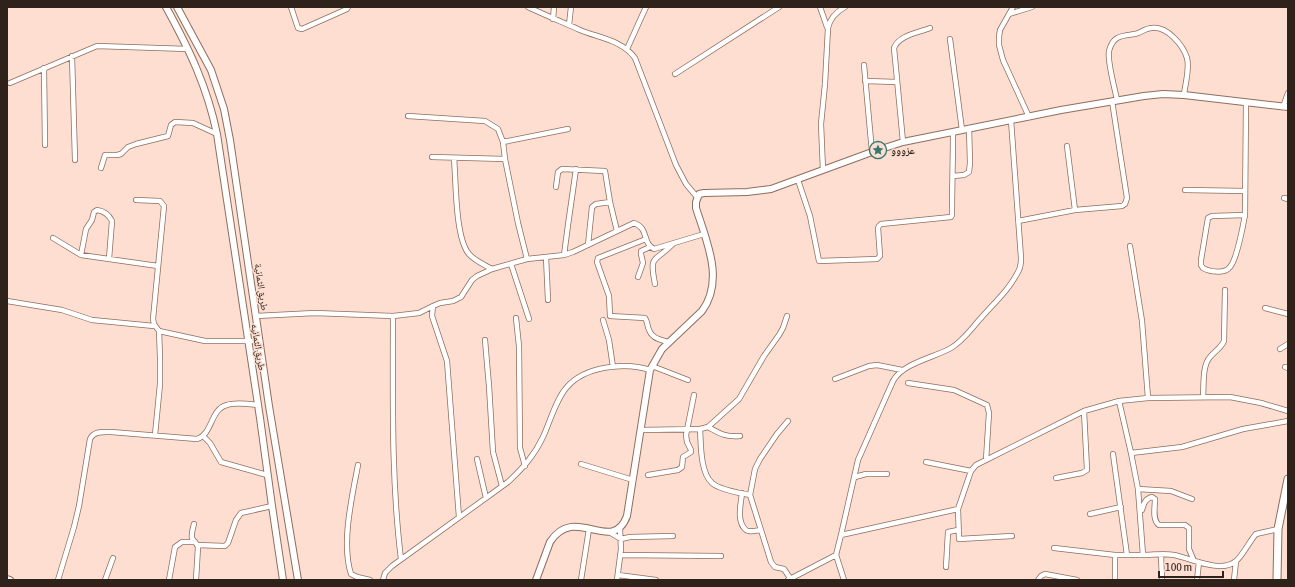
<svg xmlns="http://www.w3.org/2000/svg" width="1295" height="587" viewBox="0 0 1295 587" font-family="'Asap Condensed','Noto Naskh Arabic',sans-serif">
  <rect width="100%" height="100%" fill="#fdded0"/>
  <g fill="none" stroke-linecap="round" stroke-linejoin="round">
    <g stroke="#8e6d5d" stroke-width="6">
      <path id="minor" d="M291 7 298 28 302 29 347 9 348 7
        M528 7C545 15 562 22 580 30 599 38 622 40 635 58L676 165 686 184 697 197
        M820 7 827 27
        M1013 7 1000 30 999 37V45L1003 60 1029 117
        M1009 14 1032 7
        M553 19 554 7
        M569 25 571 7
        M950 39 962 130
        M627 49 646 7
        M72 56 75 160
        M864 65 872 152
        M44 68 45 145
        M675 74 779 7
        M865 81 897 82
        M10 83 97 46 188 49
        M1117 100C1115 89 1107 61 1109 51 1113 35 1122 36 1135 34 1141 33 1145 28 1152 28 1167 26 1183 45 1187 58 1190 69 1185 84 1184 95
        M1283 107 1288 93
        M408 116 485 121 498 129 503 142 505 159 518 223 527 259
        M503 142 568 129
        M903 142 894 48C899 35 918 33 930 28
        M1067 146 1075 210
        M432 157 505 159
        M454 158C456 180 455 238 469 254 475 261 485 265 492 269
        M101 168 105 155H117L121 154 128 147 136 144 168 136 171 125 175 122 193 123 217 134
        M823 170 821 124 825 84 828 28C830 18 836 12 845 7
        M953 176 964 175 969 172 970 163 969 128
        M798 180 810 216 819 261 877 259 880 256 878 228 879 226 881 224 951 217 952 215C952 187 953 160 953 132
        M556 187 558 172 562 169 605 171 610 202 617 231
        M1185 190 1245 191
        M1284 198 1288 199
        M136 200 160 201 164 206 153 319 154 324 159 331 160 357V384L155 435
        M1245 215 1212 216 1208 218 1201 260V265L1203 268C1210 272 1225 274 1230 267 1237 259 1243 226 1245 215L1246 102
        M1018 221 1075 210 1122 206 1125 204 1127 198 1112 101
        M53 238 81 255 158 266
        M646 239 598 258 597 262 609 296 610 316 645 318C647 321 647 323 648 327 651 338 658 339 668 342
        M588 245 592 207 596 204 610 202
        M1130 246 1142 321 1148 398
        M81 255 86 229 92 220 94 212 97 210C104 211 109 215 112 221L109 259
        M564 255 568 225 576 169
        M546 257 548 300
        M511 264 529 319
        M638 277 643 263 641 254V251L650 247
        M655 284C649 254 654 263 673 244
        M7 301 62 310 92 320 154 326
        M1265 308 1288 314
        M256 316 315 313 393 316 419 313 433 306
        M393 316C393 397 391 479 401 559
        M516 318 519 346 520 448 525 466
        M603 320 609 340 613 367
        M159 331 205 341H260
        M485 340 489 386 493 452 502 486
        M1280 349 1288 344
        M652 366 688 380
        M1285 367 1288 368
        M835 379 869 366 877 365 902 370
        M908 383 954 390 987 405 989 413 986 460
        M1203 397C1204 385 1202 366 1210 357 1215 351 1221 348 1224 341L1225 290
        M1119 401 1131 453 1138 489 1143 555C1153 555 1165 553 1174 555 1190 558 1221 574 1236 561 1243 555 1249 542 1256 534L1278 529
        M788 421 777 434 760 459 755 469 750 495 771 562 775 567 784 569 790 578
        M708 427C721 434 725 437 740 436
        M700 429C701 444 700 472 712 483 720 490 739 493 750 495
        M641 430 700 429 708 427 739 399 764 356 779 335 783 328 787 316
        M203 436 210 443 221 462 267 475
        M1131 453 1182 447 1243 429 1288 421
        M1113 454 1127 555
        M477 459 486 498
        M926 462 971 471
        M581 464 633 480
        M358 465C352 497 341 543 351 574L357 577 370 580
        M648 475 678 470 682 467 683 457 691 452V450L687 442 686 435 694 395
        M855 477 866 474H887
        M1056 478 1082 473 1087 470 1084 411
        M1138 489 1171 491 1192 499
        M742 493C741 503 736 522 746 530 749 533 757 530 761 530
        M958 509 959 539 1012 536
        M1142 510C1144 503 1145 499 1152 497L1155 499C1155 507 1152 520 1159 525H1185L1189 528V549L1194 561
        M1090 514 1121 507
        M459 517 447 361 432 316 433 306 440 303 453 301 461 297 472 280 477 276 492 269 527 259 564 255 573 252 634 223C649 228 642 243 654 249L704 234
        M194 524C193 528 191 534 192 538 194 542 197 543 198 547L196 580
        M609 532 621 539 630 537 673 536
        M841 535 958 509 971 471 976 465 1084 411 1119 401 1148 398 1230 397 1261 403 1288 411
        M197 545 225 546 228 543 236 520 241 513 272 506
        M1054 548 1115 555H1143
        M620 555 721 556
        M1161 555 1162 580
        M946 567 948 532 958 530
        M618 575 656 580
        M58 580 74 527 79 506 90 439C94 431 102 432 111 432L197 439C213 434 210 409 227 405 236 402 248 404 258 405
        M105 580 113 558
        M169 580 175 547 182 542H195
        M383 580 385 573 392 566 508 482C523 468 534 456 543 437 550 422 556 399 567 387 585 366 625 362 650 370
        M581 580 589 529
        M617 580 621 549 620 529
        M788 580 836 555
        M844 580 836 555 841 535 858 460 893 381C903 363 933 358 951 348 963 341 971 329 981 318 994 303 1010 289 1019 270 1021 266 1021 263 1021 258L1011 120
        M1038 580 1041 576 1045 574 1077 580
        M1115 580V555
        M1197 580 1199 562
        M1234 580 1236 561"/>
    </g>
    <g stroke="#8e6d5d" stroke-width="8">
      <path id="tertiary" d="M166 7C189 49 207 86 217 134L260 418 272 506 283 580
        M177 7 211 70 224 109 230 140 269 406 298 580
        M7 579 10 580
        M536 580 550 542C575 503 612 556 627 516L650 370 662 349 702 311C725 280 706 240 696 208V202L699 194 704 193 747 192 771 189 872 152 903 142 1061 110 1144 96 1163 94 1184 95 1288 107"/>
    </g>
    <g stroke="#8e6d5d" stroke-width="9">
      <path id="secondary" d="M1277 580 1278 529 1288 479"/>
    </g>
    <use href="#minor" stroke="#fff" stroke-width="4.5"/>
    <use href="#tertiary" stroke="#fff" stroke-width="6"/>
    <use href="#secondary" stroke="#fff" stroke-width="7"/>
  </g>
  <defs>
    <g id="sight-ring" transform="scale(0.9)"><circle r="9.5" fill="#fdded0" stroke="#337a73" stroke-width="1.5"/><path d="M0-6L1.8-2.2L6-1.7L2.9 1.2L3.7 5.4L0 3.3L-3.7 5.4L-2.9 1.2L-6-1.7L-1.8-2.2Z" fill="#337a73"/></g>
  </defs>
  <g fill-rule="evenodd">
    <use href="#sight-ring" x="878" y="150"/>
  </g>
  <g text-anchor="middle" stroke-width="3" stroke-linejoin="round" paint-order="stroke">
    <g font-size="10" font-weight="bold" fill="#2f221b" stroke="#fdded0" text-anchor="start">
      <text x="891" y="154">عزووو</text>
    </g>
    <g font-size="10" fill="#2f221b" stroke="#fdded0">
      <text transform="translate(262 287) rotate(82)" y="4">طريق الثمانية</text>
      <text transform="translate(259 347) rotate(81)" y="4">طريق الثمانيه</text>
    </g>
  </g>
  <rect width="1295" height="587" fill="none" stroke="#2f221b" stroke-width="16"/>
  <path d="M1159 571v6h64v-6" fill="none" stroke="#2f221b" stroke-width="2"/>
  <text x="1165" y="571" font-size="12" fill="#2f221b" stroke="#fdded0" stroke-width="3" paint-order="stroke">100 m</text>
</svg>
